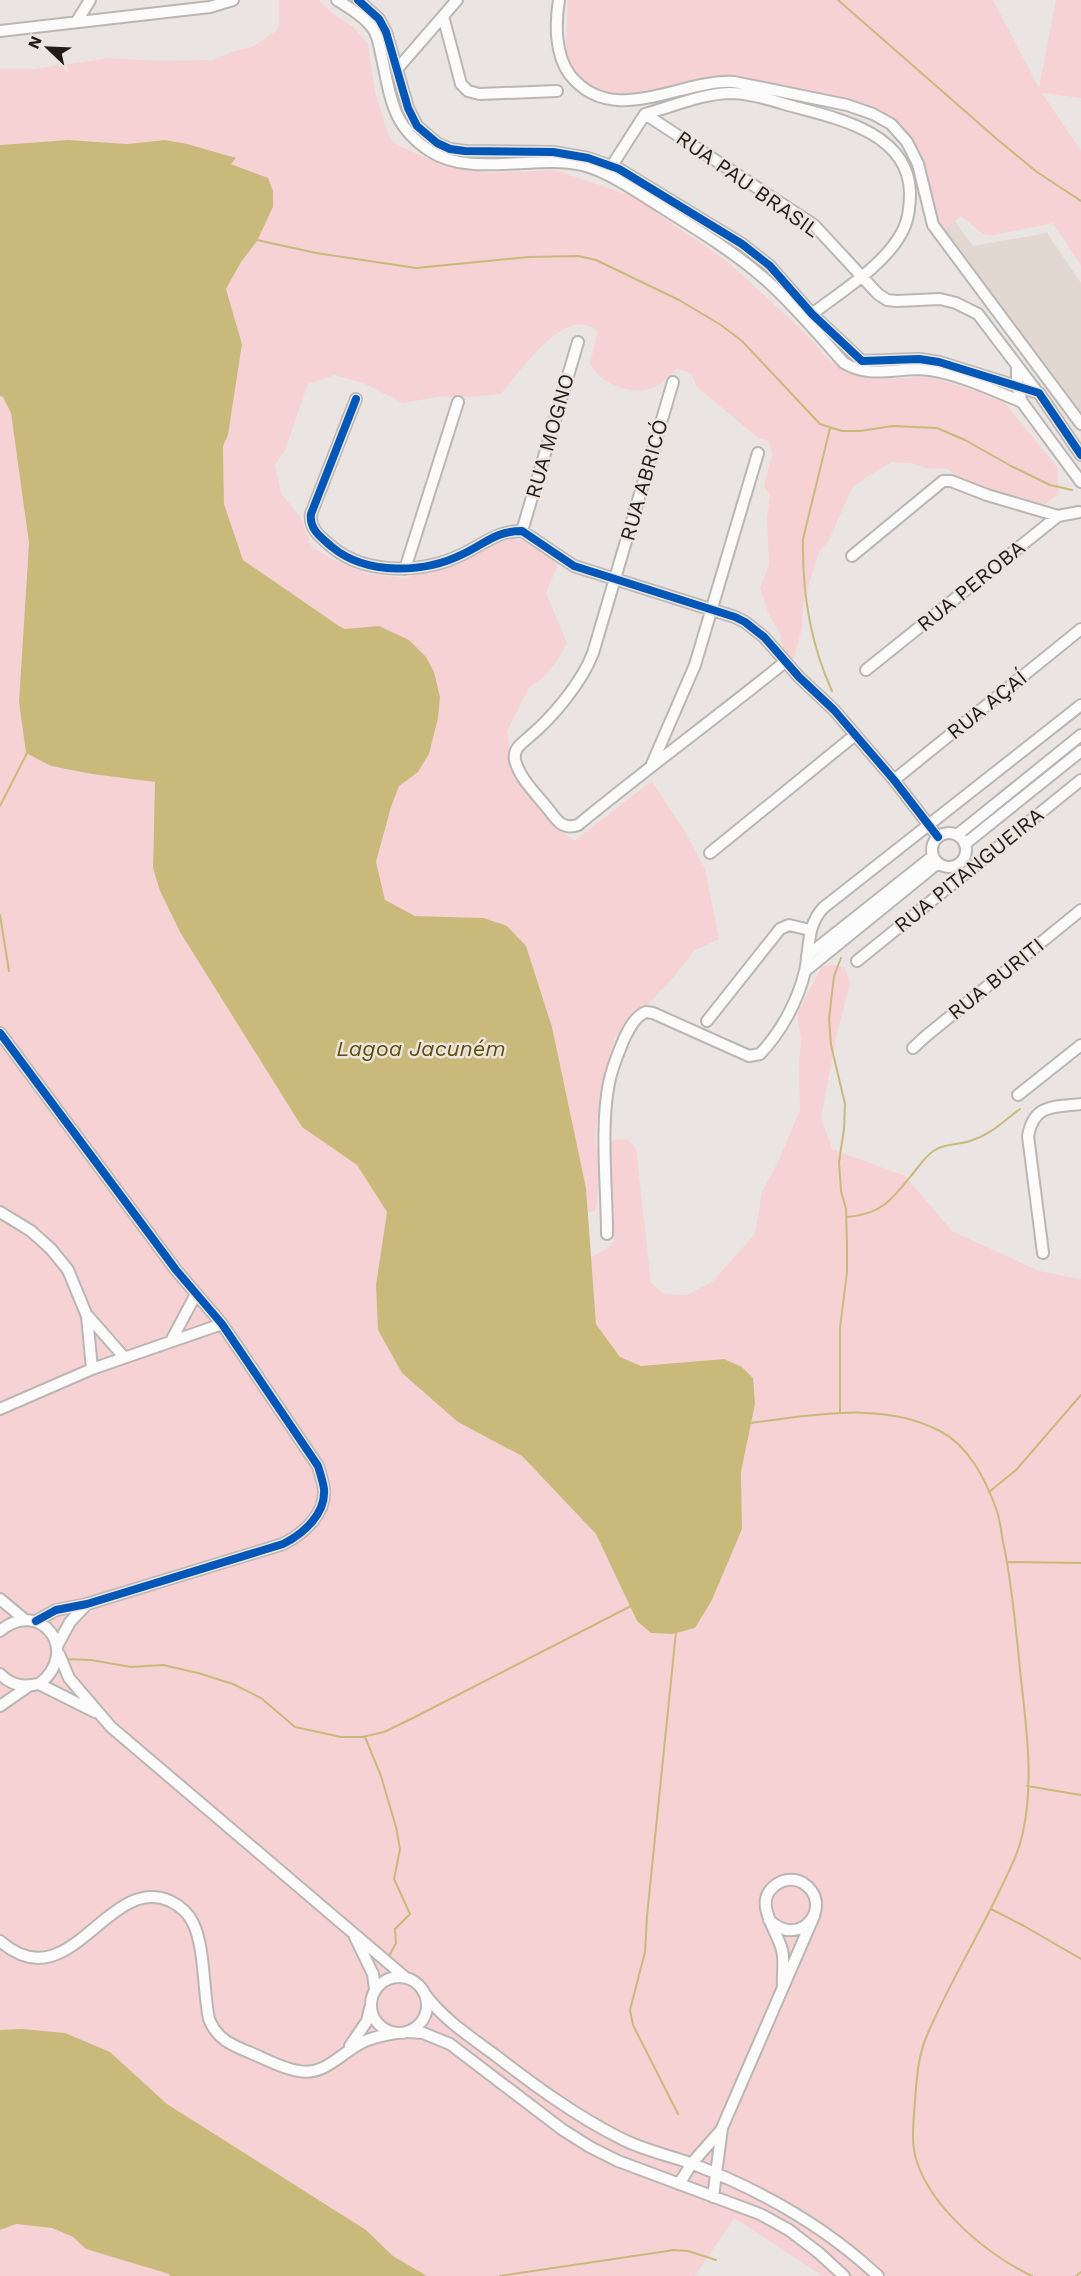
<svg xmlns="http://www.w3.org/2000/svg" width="1081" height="2276" viewBox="0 0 1081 2276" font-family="'Work Sans',sans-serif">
  <rect width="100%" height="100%" fill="#eae5e2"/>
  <path fill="#e3d8d1" d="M946 209 973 246 1047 233 1081 283V420L934 222Z"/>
  <path fill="#f6d2d4" d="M279 0H319L332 13 353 27 368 44 375 92 387 131 393 143 440 164 489 173 555 170 632 196 728 262 804 332 828 359 847 371 872 379 929 377 977 391 1005 403 1057 467 1059 494 1045 504 985 495 947 469 926 468 911 463 892 462 868 476 852 488 829 540 819 552 803 603 802 628 794 658 783 655 781 635 769 615 760 588 769 565 767 517 770 496 764 486 772 454 769 441 758 438 697 387 691 373 677 369C669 376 659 387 649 389 628 395 599 382 590 364L598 330C594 329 589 325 585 325 557 318 517 374 501 394L468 397H437L403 403 363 383 335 375 308 384 285 450 275 465 281 493 300 517 312 547 334 560 368 574 405 578 469 557 508 538 521 540 552 557 557 567 546 593 567 643 559 658 544 677 529 688 507 731 514 774 562 831 574 841 652 781 684 830 705 869 719 939 695 950 670 981 615 1038 600 1097 595 1140 601 1162 596 1211 588 1212 586 1188 552 1027 526 946 507 926 484 918 415 916 385 901 376 862 391 807 399 786 418 772 429 754 438 718 391 632 379 627 345 629 339 626 243 560 224 504 223 446 228 435 242 344 226 289 241 262 257 241 273 207 246 169 230 164 235 158 187 144 165 140 127 144 68 140 0 145V69H34L109 58 160 61 213 60 231 52 252 47 276 31 279 25Z
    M568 0H993L1039 88 1056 0H1081V98L1042 93 1081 151V265L1053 223 993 235 983 234 961 216 943 231 929 200 918 160 891 126 869 115 770 87 719 77 666 101 651 103 604 97 565 72Z
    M0 396H3L11 413 29 543 19 702 26 753 51 766 92 774 155 782 153 868 160 891 180 932 302 1127 357 1165 387 1212 376 1285 458 1422 522 1456 596 1534 637 1621 651 1633 672 1634 712 1600 742 1529 741 1472 755 1404 724 1359 641 1366 620 1357 596 1324 591 1257 608 1248 614 1241 606 1143C619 1137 628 1136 636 1149L651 1283 664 1294 687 1295 712 1282 755 1234 762 1192 778 1162 800 1110 799 1065 801 1040 797 1014 822 966 837 965 845 968 850 984 838 1029 821 1117 832 1149 905 1176 952 1231 1039 1271 1081 1279V2276H823L734 2218 695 2276H427L393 2256 366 2230 167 2104 110 2052 22 2029 0 2030Z
    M16 2224 52 2228 73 2237 86 2249 170 2274V2276H0V2230Z"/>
  <path fill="#c9ba7c" d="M68 140 127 144 165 140 187 144 236 158 231 164 268 178 273 191V207L257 241 241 262 226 289 242 344 228 435 223 446 224 504 243 560 339 626 345 629 379 626 409 640 426 657 434 672 440 697 438 718 429 754 418 772 399 786 391 807 376 862 385 900 415 916 484 918 507 926 526 946 552 1027 586 1188 596 1324 620 1357 641 1366 724 1359 742 1367 753 1378 755 1404 741 1472 742 1529 712 1600 695 1628 672 1634 651 1633 637 1621 596 1534 522 1456 458 1422 402 1373 378 1330 376 1285 387 1212 357 1165 302 1127 180 932 160 891 153 868 155 782 92 774 51 766 26 753 19 702 29 543 11 413 3 397 0 396V145Z
    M22 2029 65 2033 110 2052 167 2104 366 2230 393 2256 427 2276H170L169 2274 86 2249 73 2237 52 2228 16 2224 0 2230V2030Z"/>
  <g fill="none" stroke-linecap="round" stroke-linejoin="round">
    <path stroke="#c9ba7c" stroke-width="2" d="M838 0 998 140 1037 172 1081 201
      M257 240 316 253 416 268 529 257 578 256 596 260 679 300 721 325 742 341 820 424 842 431H860L892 426 937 428 965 440 1011 466 1050 485 1072 490
      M830 428 803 539C802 591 810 643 832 691
      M0 806 28 751
      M0 915 9 971
      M847 1217C886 1214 895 1195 919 1166 923 1161 928 1154 935 1150 945 1143 959 1145 970 1141 991 1135 1003 1121 1020 1109
      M840 1413V1328L847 1272V1244L846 1209 841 1191 839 1162 844 1129 845 1104 831 1045 829 1019 834 976 841 958
      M749 1423C811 1416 881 1400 940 1431 969 1446 985 1479 996 1508 1000 1519 1001 1531 1003 1542 1011 1577 1014 1613 1018 1649 1023 1708 1036 1773 1023 1832 1019 1852 1009 1871 1000 1890 977 1938 949 1984 928 2033 918 2055 917 2076 915 2100 914 2120 910 2142 917 2162 933 2210 988 2255 1032 2276
      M989 1492 1016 1470 1081 1395
      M1008 1562 1081 1563
      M676 1632 647 1916 645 1952 630 2010 633 2025 678 2114
      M64 1659 91 1660 131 1667 163 1665 198 1673 233 1684 261 1698 295 1727 341 1737H362L384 1732 413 1718 633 1605
      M365 1737 381 1776 396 1827 400 1849 394 1879 410 1914 395 1929 396 1943 388 1958
      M1027 1786 1081 1795
      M991 1909 1024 1926 1081 1959
      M500 2276 674 2250 688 2251 716 2260
      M1076 2276 1081 2272"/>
    <g stroke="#bab6b3" stroke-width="14">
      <path id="street" d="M337 0C350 8 368 19 375 32 379 40 380 50 382 58 391 99 392 126 430 151 470 178 537 154 582 165 609 172 634 190 658 205 695 228 733 251 766 280 794 305 819 335 844 363 873 380 898 366 930 370 962 375 992 390 1022 402
        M358 0 379 19 386 32 408 108 417 126 437 143 450 149 465 151 553 152 588 158 619 169 742 244 770 266 812 314 862 361 919 359 939 362 1039 393 1081 455
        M559 0C555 24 555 55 570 75 613 129 680 79 734 82L847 105 873 114 891 124 907 142 918 164 933 225 1081 424
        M443 16 461 84 468 91 479 94 557 91
        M77 21 90 0
        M0 31 210 7 233 0
        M398 68 457 0
        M645 114 814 225 878 294 887 300 897 301 940 299 956 303 978 314 1038 393
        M611 167 645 114C671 107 701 94 729 93 751 93 774 101 795 107 841 119 908 134 910 192 910 205 909 220 902 232 885 265 842 291 812 314
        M1017 365V386L1022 402 1081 482
        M673 382 593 653C582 682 553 717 529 737 521 744 513 749 515 760 519 778 538 796 549 810 557 821 563 830 578 825 646 769 717 717 785 662
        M356 399 311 514C309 530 322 538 332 547 367 576 425 573 463 554 486 543 496 531 522 531L574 566 735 617 745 622 764 637 799 677 834 710 894 780 938 837
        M522 531 578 342
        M852 556 943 481H951L987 495 1058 516
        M405 569 458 402
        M866 670 1058 516 1079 512
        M652 764 695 665 758 453
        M894 780 1081 629
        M932 850a17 17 0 1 1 34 0a17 17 0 1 1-34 0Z
        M957 835 1081 735
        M965 844 1081 751
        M710 853 855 735
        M807 956 933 856
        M857 961 1081 780
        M805 971 938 863
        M707 1021 780 929 789 925 810 930
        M0 1033 176 1270 222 1324 318 1466C320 1473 323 1482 324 1489 326 1514 303 1534 283 1544L87 1604 56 1610 36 1621
        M913 1048 926 1036 1081 910
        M1018 1095 1081 1045
        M0 1212 31 1231 51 1249 68 1270 87 1316 92 1369
        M607 1234C607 1188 600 1127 609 1083 612 1067 618 1054 624 1039 629 1029 635 1016 646 1012L653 1013 749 1056 760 1054C781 1032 798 1001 805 971 810 948 806 927 823 908L1081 705
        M1043 1253 1028 1136C1034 1104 1053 1107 1081 1104
        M88 1316 124 1357
        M171 1341 196 1294
        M0 1409 92 1369 222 1324
        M0 1599 24 1619
        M0 1631C40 1597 82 1651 39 1684 23 1687 12 1686 0 1674
        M57 1646 70 1622 87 1604
        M59 1654 69 1678 111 1727 406 1978
        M39 1684 95 1712
        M0 1706 29 1686
        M769 1920C802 1951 835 1903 803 1883 795 1878 784 1879 777 1884 751 1901 777 1929 782 1950 785 1962 782 1975 783 1987
        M355 1937 373 1974 375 1989
        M0 1941C70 2003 107 1873 170 1901 180 1906 189 1914 193 1923 205 1947 203 1991 209 2019 217 2039 231 2045 251 2053 266 2059 282 2069 299 2071 324 2076 340 2054 361 2043 372 2037 384 2035 396 2033
        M371 2005a28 28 0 1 1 56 0a28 28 0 1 1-56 0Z
        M424 1993C443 2019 469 2036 495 2055 534 2085 576 2116 620 2138 642 2150 669 2155 693 2164 760 2190 825 2226 878 2276
        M408 2032 423 2033 450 2044 563 2130 590 2147 618 2161 760 2214 789 2230 819 2253 844 2276
        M350 2046 367 2021 370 2008
        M679 2184 692 2163 722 2129
        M713 2197 722 2128 814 1916"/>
    </g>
    <use href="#street" stroke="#fcfbfb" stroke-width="10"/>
    <g stroke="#ede4de" stroke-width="11">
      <path id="cycleway" d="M358 0 379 19 386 32 408 108 417 126 437 143 450 149 465 151 553 152 588 158 619 169 742 244 770 266 812 314 862 361 919 359 939 362 1039 393 1081 455
        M356 399 311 514C309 530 322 538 332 547 367 576 425 573 463 554 486 543 496 531 522 531L574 566 735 617 745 622 764 637 799 677 834 710 894 780 938 837
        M0 1033 176 1270 222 1324 318 1466C320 1473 323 1482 324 1489 326 1514 303 1534 283 1544L87 1604 56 1610 36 1621"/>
    </g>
    <use href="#cycleway" stroke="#0057b8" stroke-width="8"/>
  </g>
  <g text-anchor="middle" stroke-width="5" stroke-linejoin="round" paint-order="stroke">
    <g font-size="21" fill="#1e1b19" stroke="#ede4de">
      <text transform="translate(748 184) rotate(35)" y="7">RUA PAU BRASIL</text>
      <text transform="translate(550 436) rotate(-74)" y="7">RUA MOGNO</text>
      <text transform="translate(644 480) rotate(-74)" y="7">RUA ABRICÓ</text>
      <text transform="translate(971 586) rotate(-39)" y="7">RUA PEROBA</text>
      <text transform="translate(987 705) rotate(-39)" y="7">RUA AÇAÍ</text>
      <text transform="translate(969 870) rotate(-39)" y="7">RUA PITANGUEIRA</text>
      <text transform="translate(996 979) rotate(-39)" y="7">RUA BURITI</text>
    </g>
    <g font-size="22" font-style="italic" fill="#5d4f09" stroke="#ede4de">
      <text x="421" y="1056">Lagoa Jacuném</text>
    </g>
  </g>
  <g transform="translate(48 48) rotate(293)" stroke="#ede4de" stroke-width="4.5" paint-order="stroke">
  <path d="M0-4.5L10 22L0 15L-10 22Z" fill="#1e1b19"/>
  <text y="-9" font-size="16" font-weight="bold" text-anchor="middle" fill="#1e1b19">N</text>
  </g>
</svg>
